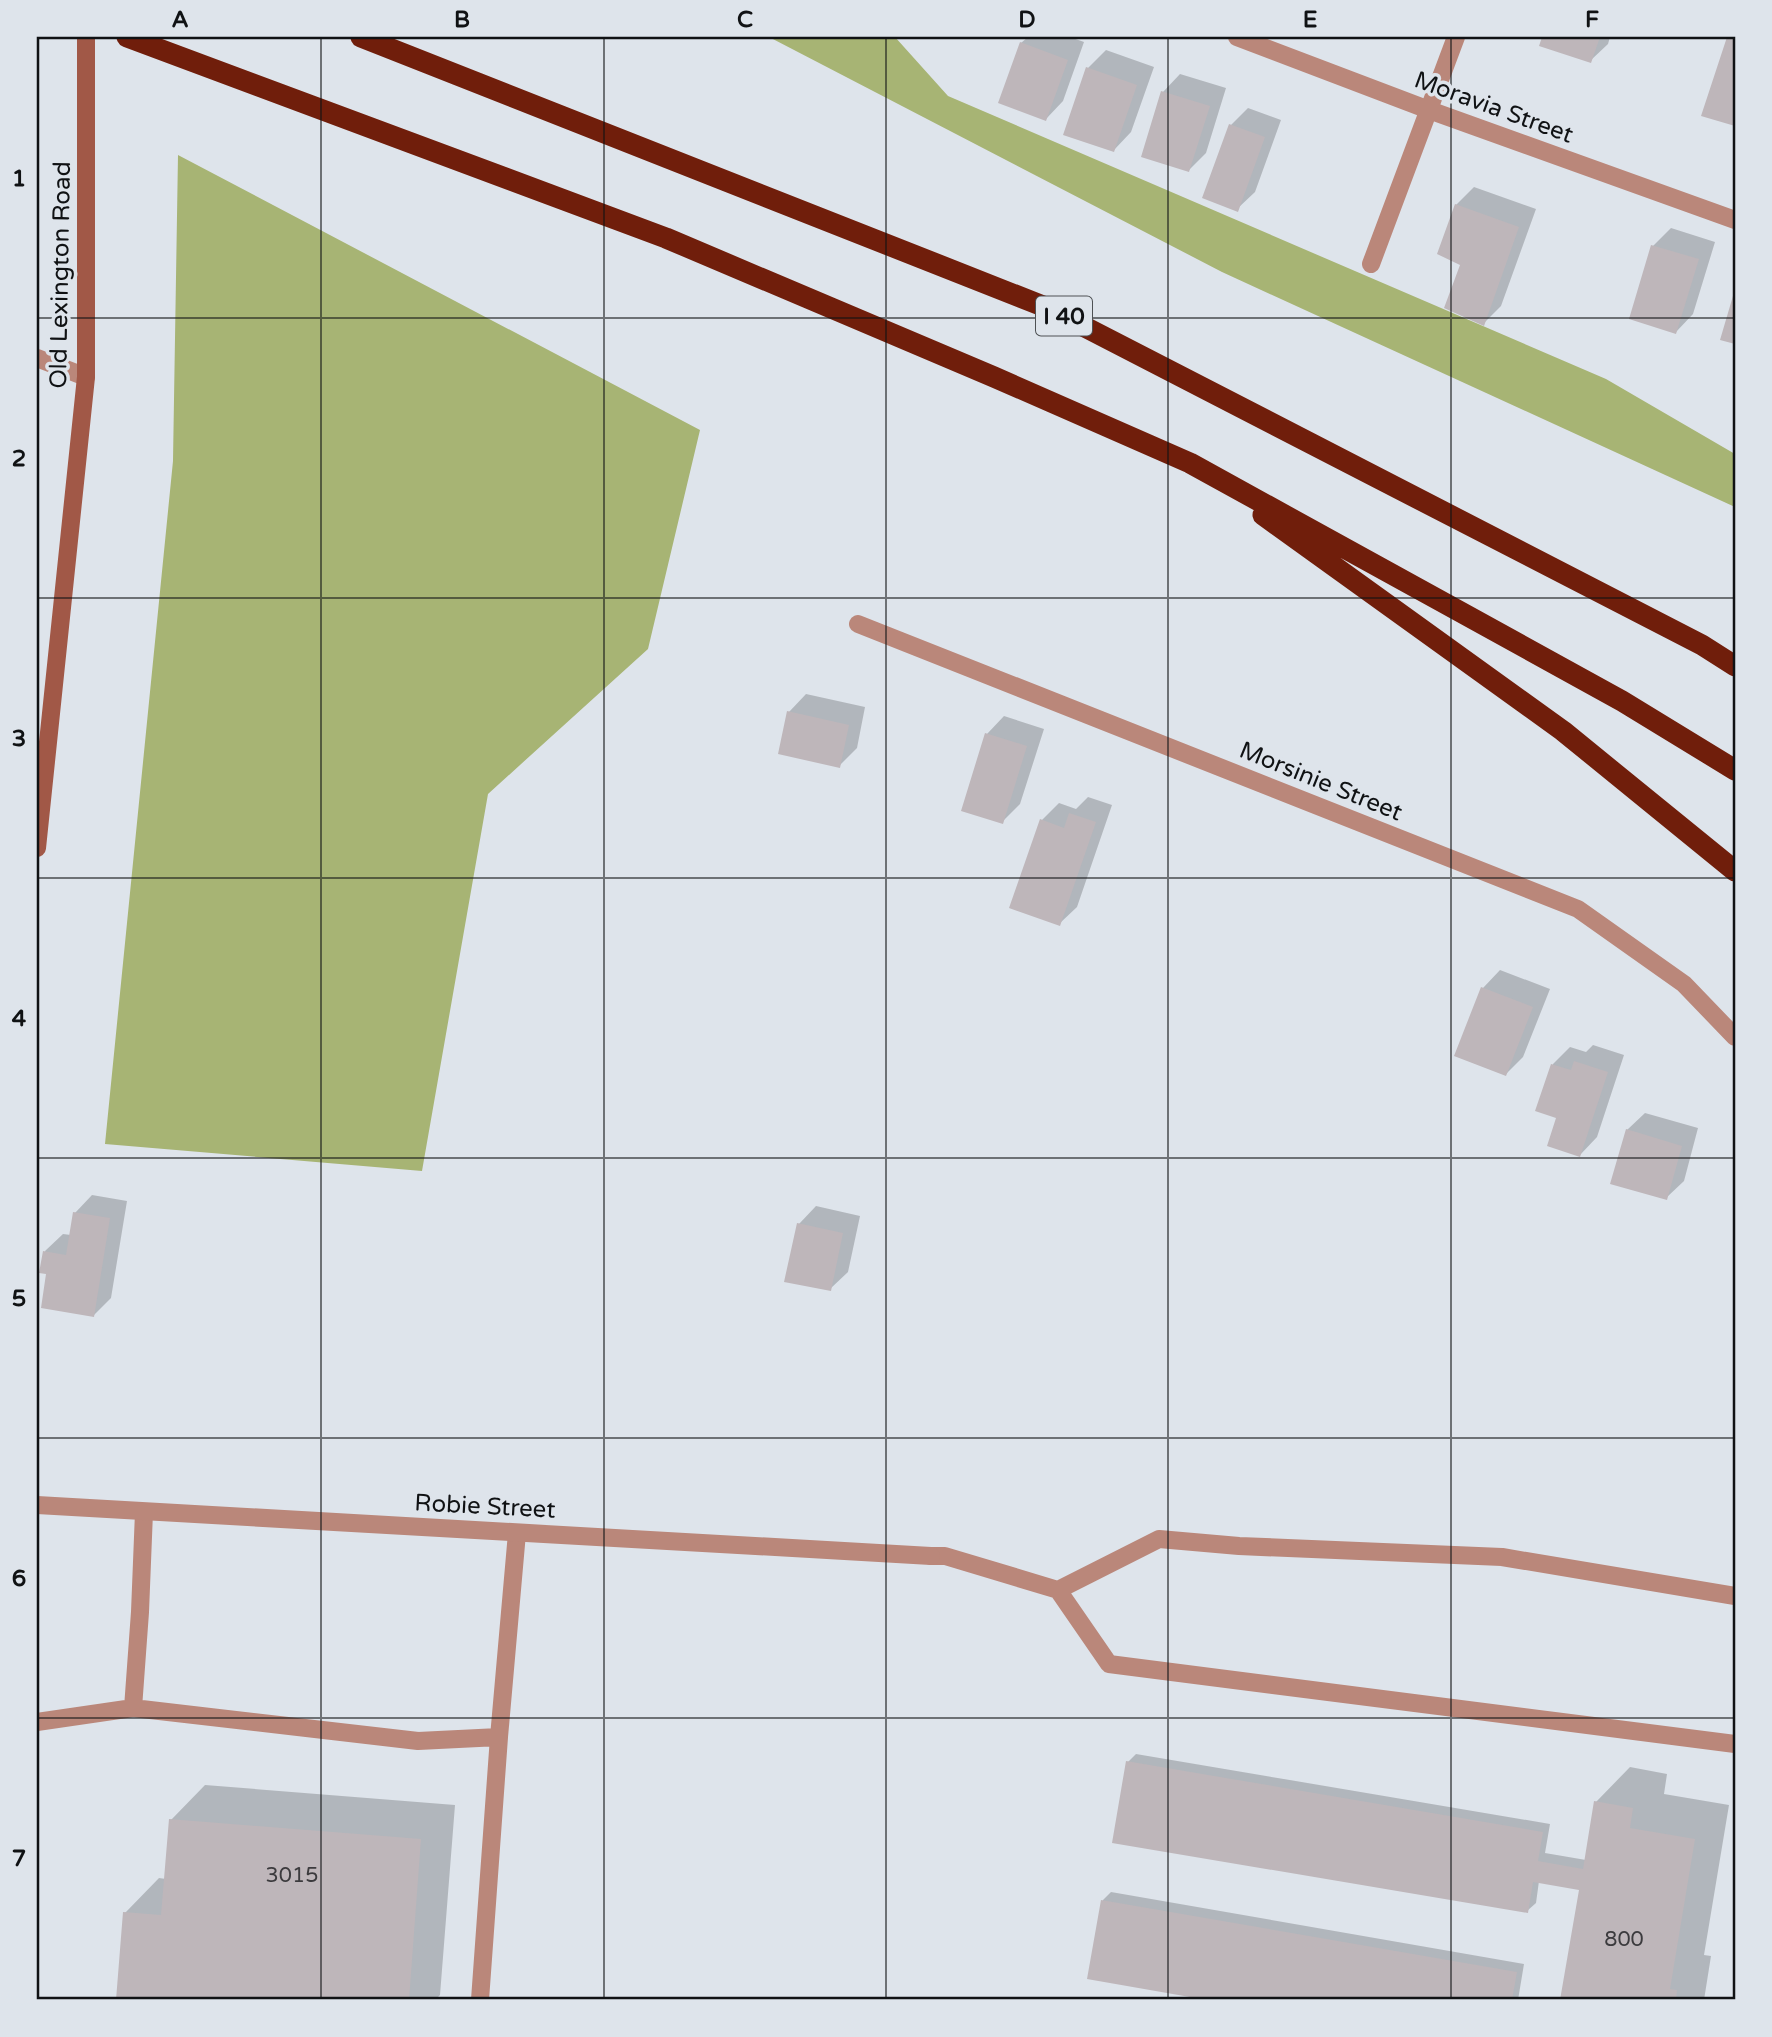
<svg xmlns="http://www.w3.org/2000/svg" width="1772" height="2037" viewBox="0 0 1772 2037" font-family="'Varela Round',sans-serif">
  <rect width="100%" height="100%" fill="#dee4eb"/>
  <path fill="#a7b474" d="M769 37H895L948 96 1606 379 1735 454V507L1222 272Z
    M178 155 700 430 648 649 488 794 422 1171 105 1144 173 461Z"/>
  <path fill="#0003" d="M1028 37H1070L1084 42 1063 101 1046 119 1021 43Z
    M1543 37H1610L1608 44 1590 61 1541 45Z
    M1106 50 1154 67 1131 132 1114 150 1088 68Z
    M1180 74 1226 88 1206 153 1189 170 1163 92Z
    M1248 108 1281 120 1255 192 1237 209 1231 125Z
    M1474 187 1536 209 1501 306 1484 323 1462 264 1456 205Z
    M1671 228 1715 242 1693 314 1676 332 1653 246Z
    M806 694 865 707 857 748 839 766 789 712Z
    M1004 716 1044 729 1020 804 1002 822 987 734Z
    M1088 797 1112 805 1077 907 1059 924 1042 820 1059 803 1076 809Z
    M1500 970 1550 989 1523 1057 1506 1074 1483 988Z
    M1593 1045 1624 1055 1597 1137 1580 1155 1559 1117 1538 1110 1553 1064 1570 1047 1586 1052Z
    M1645 1113 1698 1128 1684 1181 1666 1198 1627 1130Z
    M92 1195 127 1201 111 1298 94 1315 48 1273 45 1251 63 1234 71 1235 75 1213Z
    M816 1206 860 1216 848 1272 830 1289 799 1224Z
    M1136 1754 1550 1824 1545 1853 1586 1860 1596 1802 1630 1767 1667 1774 1664 1794 1729 1805 1704 1955 1711 1956 1704 2000H1562L1581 1888 1539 1881 1536 1903 1527 1911 1128 1762Z
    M205 1785 455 1805 440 1995 435 2000H118L125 1913 159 1878 166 1879 171 1820Z
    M1111 1892 1524 1964 1518 2000H1217L1089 1978 1103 1900Z"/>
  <path fill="#beb6ba" d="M1542 37H1600L1591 63 1539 46Z
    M1727 37H1735V126L1701 116Z
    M1020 42 1068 60 1046 121 998 103Z
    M1086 67 1137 85 1114 152 1063 135Z
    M1161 91 1210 106 1189 172 1141 157Z
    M1229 124 1265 137 1238 212 1202 198Z
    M1455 204 1519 227 1484 326 1444 308 1460 265 1437 254Z
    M1651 245 1699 259 1676 334 1629 319Z
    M1735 289V344L1720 340Z
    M787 711 849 725 840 768 778 754Z
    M985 733 1027 746 1003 824 961 811Z
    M1069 813 1096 822 1060 926 1009 908 1040 819 1064 828Z
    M1481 987 1533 1007 1506 1076 1454 1056Z
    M1574 1061 1608 1072 1580 1157 1547 1146 1556 1118 1535 1111 1551 1064 1571 1070Z
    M1626 1129 1682 1146 1667 1200 1610 1184Z
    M73 1212 110 1218 94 1317 41 1308 46 1274 39 1273 43 1251 66 1255Z
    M797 1223 843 1233 831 1291 784 1282Z
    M1126 1761 1543 1832 1538 1861 1583 1869 1594 1801 1633 1808 1630 1828 1695 1839 1670 1989 1677 1990 1676 2000H1560L1579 1890 1533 1882 1528 1913 1112 1843Z
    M169 1819 421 1839 409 2000H116L123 1912 161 1915Z
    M1101 1900 1517 1972 1512 2000H1207L1087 1979Z"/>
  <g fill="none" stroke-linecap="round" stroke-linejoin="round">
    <path stroke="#ba877a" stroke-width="18" d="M144 1512 140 1612 133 1708 418 1741 499 1737 517 1533
      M931 1556H945L1058 1590 1109 1664 1735 1744
      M1058 1590 1159 1539 1239 1546 1502 1557 1735 1596
      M37 1722 133 1708
      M480 2000 499 1737"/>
    <path stroke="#ba877a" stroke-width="18" d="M1237 37 1429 110 1735 220
      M1371 264 1456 37
      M37 358 86 377
      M858 624 1578 909 1684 984 1735 1037
      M37 1505 931 1556"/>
    <path stroke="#a15847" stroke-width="18" d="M37 848 86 377V37"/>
    <path stroke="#701e0b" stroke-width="21" d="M127 37 666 238 994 377 1190 463 1622 701 1735 770
      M361 37 1048 308 1702 645 1735 666
      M1263 515 1563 731 1735 871"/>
  </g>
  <path fill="none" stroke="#101214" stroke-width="2" stroke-opacity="0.55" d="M321 37V2000M604 37V2000M886 37V2000M1168 37V2000M1451 37V2000M37 318H1735M37 598H1735M37 878H1735M37 1158H1735M37 1438H1735M37 1718H1735"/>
  <g text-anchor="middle" stroke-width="7" stroke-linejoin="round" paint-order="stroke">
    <g font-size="21" fill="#3c3b3e">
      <text x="292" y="1882">3015</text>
      <text x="1624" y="1946">800</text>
    </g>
    <rect fill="#dee4eb" stroke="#4e5154" stroke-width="2" x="1036" y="296.5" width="56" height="39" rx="5"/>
    <g font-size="23" font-weight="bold" fill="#101214">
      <text x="1064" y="324">I 40</text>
    </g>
    <g font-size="24" fill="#101214" stroke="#dee4eb">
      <text transform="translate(1494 107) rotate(20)" y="8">Moravia Street</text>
      <text transform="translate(60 275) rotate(-89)" y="8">Old Lexington Road</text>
      <text transform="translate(1321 781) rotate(22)" y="8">Morsinie Street</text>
      <text transform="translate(485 1506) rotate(3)" y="8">Robie Street</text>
    </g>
  </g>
  <rect width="1772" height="2037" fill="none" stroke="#dee4eb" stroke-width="77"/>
  <rect x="38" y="38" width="1696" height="1960" fill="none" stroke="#101214" stroke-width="2.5"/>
  <g font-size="23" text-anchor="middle" font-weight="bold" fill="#101214">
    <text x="180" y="27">A</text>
    <text x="462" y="27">B</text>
    <text x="745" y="27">C</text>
    <text x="1027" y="27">D</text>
    <text x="1310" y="27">E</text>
    <text x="1592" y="27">F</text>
    <text x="19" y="186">1</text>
    <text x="19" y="466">2</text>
    <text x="19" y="746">3</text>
    <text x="19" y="1026">4</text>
    <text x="19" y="1306">5</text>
    <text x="19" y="1586">6</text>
    <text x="19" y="1866">7</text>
  </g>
</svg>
